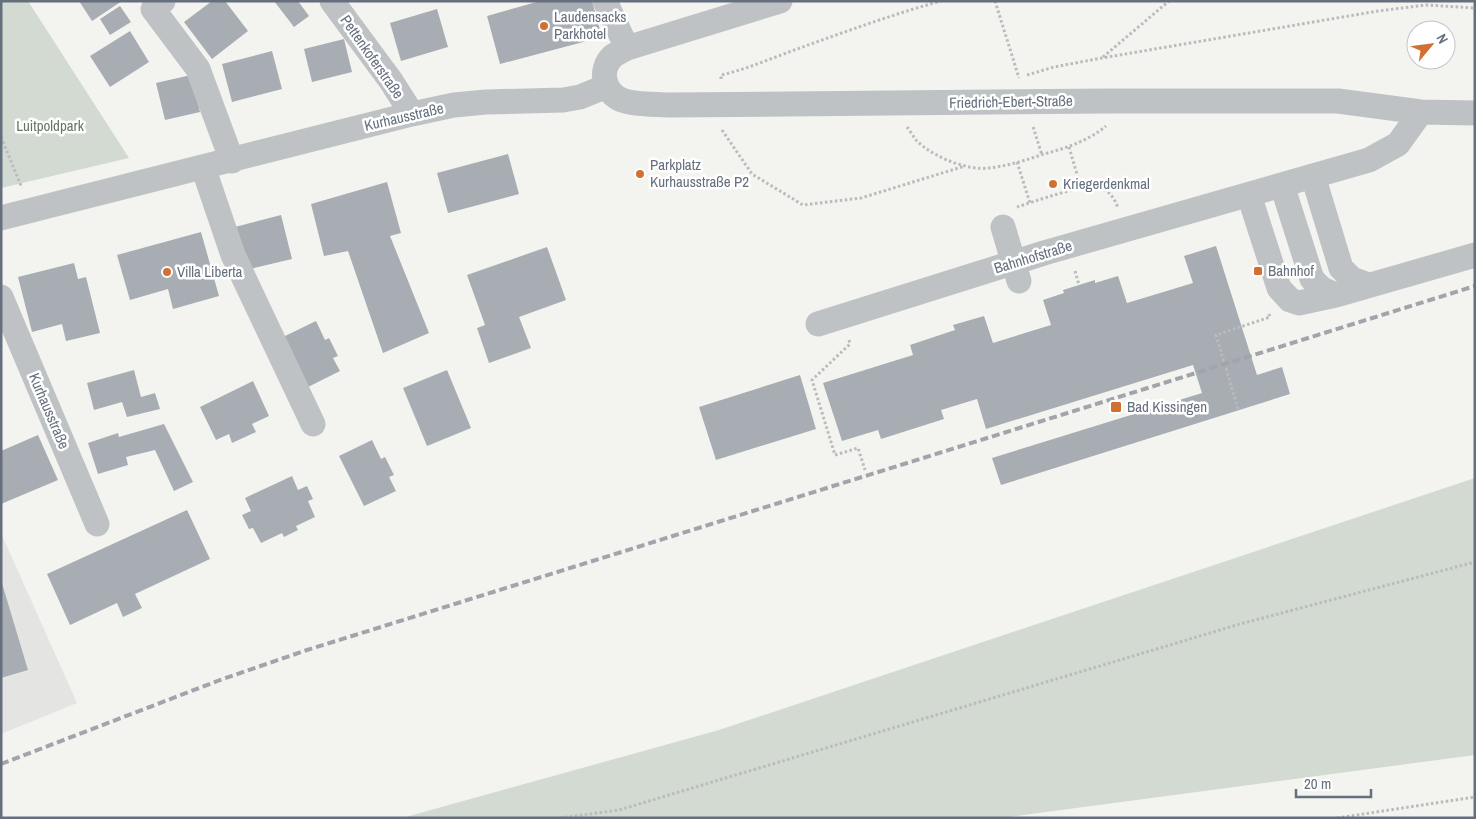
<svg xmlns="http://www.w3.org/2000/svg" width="1476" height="819" viewBox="0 0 1476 819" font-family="'Archivo Narrow',sans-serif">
  <rect width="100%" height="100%" fill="#f3f4f0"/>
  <path fill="#e4e4e3" d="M1 533 77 703 1 734Z"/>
  <path fill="#d3dad1" d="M1 1H28L129 158 1 188Z
    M1475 478V755L1001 818H402L719 730Z"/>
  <path fill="#a8adb3" d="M79 1H122L92 21Z
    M212 1H225L248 31 212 59 184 22Z
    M274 1H298L309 16 294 27Z
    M540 1H592L602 37 500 64 487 16Z
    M120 6 131 22 110 35 100 19Z
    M437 9 448 47 401 61 390 23Z
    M130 31 149 62 110 87 90 56Z
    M344 39 352 72 312 82 304 49Z
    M272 51 282 89 232 102 222 64Z
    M191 75 200 112 165 120 156 83Z
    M508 154 519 194 448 213 437 173Z
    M387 182 401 233 390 236 429 333 383 353 348 251 324 256 311 204Z
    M281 215 292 259 246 270 235 227Z
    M201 232 219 296 173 309 168 289 130 300 117 255Z
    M1216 246 1257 375 1282 367 1290 394 1001 485 992 458 1202 393 1193 365 986 429 977 399 941 410 944 419 881 439 878 430 842 441 823 383 913 355 910 345 955 330 953 325 984 316 993 343 1051 325 1043 300 1064 293 1063 290 1095 280V283L1118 276 1127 303 1193 283 1184 256Z
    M547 247 566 300 519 317 531 348 489 363 477 328 485 325 467 275Z
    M74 263 78 279 86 277 100 333 66 341 62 324 32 332 18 277Z
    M316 321 325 340 329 338 338 356 333 358 340 371 308 387 283 337Z
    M134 370 141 397 155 393 160 409 127 417 122 402 94 410 87 383Z
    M447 370 471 428 427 446 403 388Z
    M800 375 816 429 716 460 699 407Z
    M253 381 269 416 252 424 256 432 232 443 229 434 216 440 200 407Z
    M164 424 193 482 174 491 155 450 126 457 128 465 98 474 88 443 118 433 119 437Z
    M38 435 58 480 1 504V451Z
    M372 440 381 459 385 457 394 475 389 477 396 491 364 506 339 456Z
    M292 476 298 490 307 486 313 499 308 501 315 517 296 526 298 530 284 537 282 533 261 543 253 528 249 529 242 515 251 511 245 498Z
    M187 510 210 559 135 594 142 608 123 617 117 603 70 625 47 574Z
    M1 580 28 670 1 678Z"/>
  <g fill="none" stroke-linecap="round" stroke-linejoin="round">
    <path stroke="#b9bbbd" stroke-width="3" stroke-dasharray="2.5 2.5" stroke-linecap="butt" d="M995 1 1019 78
      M1103 57 1169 1
      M1027 75 1054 67 1102 58 1378 11 1426 5 1475 8
      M721 79V75C748 69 774 57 800 48 847 31 894 14 941 1
      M907 127C910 131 913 136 916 140 931 156 967 171 989 168 1008 166 1026 160 1044 154 1066 148 1088 141 1106 126
      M1033 127 1042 155
      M722 130 752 174 803 205 861 198 965 166
      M1 137 22 188
      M1069 147 1081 188
      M1017 162 1030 203
      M1017 207C1033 202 1083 184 1097 187 1108 189 1114 197 1118 208
      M1075 271 1079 285
      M849 340 850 344 812 380 835 455 858 448 865 470
      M1238 409 1216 335 1270 317 1269 314
      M560 818 619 810 1240 624 1475 562
      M1337 818 1475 797"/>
    <path stroke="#bfc2c5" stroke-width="25" d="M163 1 153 9 198 69 232 161
      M332 1 391 81 412 114
      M605 1 627 48
      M780 1 627 48C622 51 617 53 613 56 598 70 604 93 622 100 634 105 656 104 669 105L1108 101H1338L1421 112 1475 113
      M203 167 233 255 313 424
      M1313 176 1341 268 1352 279 1368 285
      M1282 185 1312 279 1322 289 1336 295
      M1249 195 1279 288 1290 300 1299 303 1336 295 1475 255
      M1 218 412 114 454 105 486 102 563 100 580 97 607 86
      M1003 227 1019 281
      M1 297 97 524
      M818 324 1044 253 1369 160 1398 144 1421 112"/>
    <path stroke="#a1a4aa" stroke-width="4" stroke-dasharray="8 4" stroke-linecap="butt" d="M1 764 220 680 307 650 1475 286"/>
  </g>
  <g fill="#d26f32" stroke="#fff" stroke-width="2">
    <circle cx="544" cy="26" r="5"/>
    <circle cx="640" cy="174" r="5"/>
    <circle cx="1053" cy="184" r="5"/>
    <rect x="1253" y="266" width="10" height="10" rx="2.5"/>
    <circle cx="167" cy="272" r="5"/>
    <rect x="1110" y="401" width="12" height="12" rx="2.5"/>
  </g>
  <g text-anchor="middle" stroke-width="5" stroke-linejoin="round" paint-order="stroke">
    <g font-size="15" fill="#656f7e" stroke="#fff" text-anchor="start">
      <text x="554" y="22">Laudensacks<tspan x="554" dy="17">Parkhotel</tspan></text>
      <text x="650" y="170">Parkplatz<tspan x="650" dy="17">Kurhausstraße P2</tspan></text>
      <text x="1063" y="189">Kriegerdenkmal</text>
      <text x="1268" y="276">Bahnhof</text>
      <text x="177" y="277">Villa Liberta</text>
      <text x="1127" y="412">Bad Kissingen</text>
    </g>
    <g font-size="15" fill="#656f7e" stroke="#fff">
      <text transform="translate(372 57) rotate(55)" y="5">Pettenkoferstraße</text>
      <text transform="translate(1011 102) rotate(-1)" y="5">Friedrich-Ebert-Straße</text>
      <text transform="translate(404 117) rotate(-13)" y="5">Kurhausstraße</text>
      <text transform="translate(1033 257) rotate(-17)" y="5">Bahnhofstraße</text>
      <text transform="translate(49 411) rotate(67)" y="5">Kurhausstraße</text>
    </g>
    <g font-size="15" fill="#647663" stroke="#fff">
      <text x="50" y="131">Luitpoldpark</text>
    </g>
  </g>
  <rect width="1476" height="819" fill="none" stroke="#656f7e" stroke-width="5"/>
  <g transform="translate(1431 45) rotate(61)"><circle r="24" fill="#ffffff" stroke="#c1c5cb"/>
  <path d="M0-4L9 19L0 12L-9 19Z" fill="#d26f32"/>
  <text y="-8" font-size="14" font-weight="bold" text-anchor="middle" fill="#656f7e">N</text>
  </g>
  <path d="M1296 789v8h75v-8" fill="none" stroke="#656f7e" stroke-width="2.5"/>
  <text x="1304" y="789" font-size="15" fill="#656f7e" stroke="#ffffff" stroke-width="4" paint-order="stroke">20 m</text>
</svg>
